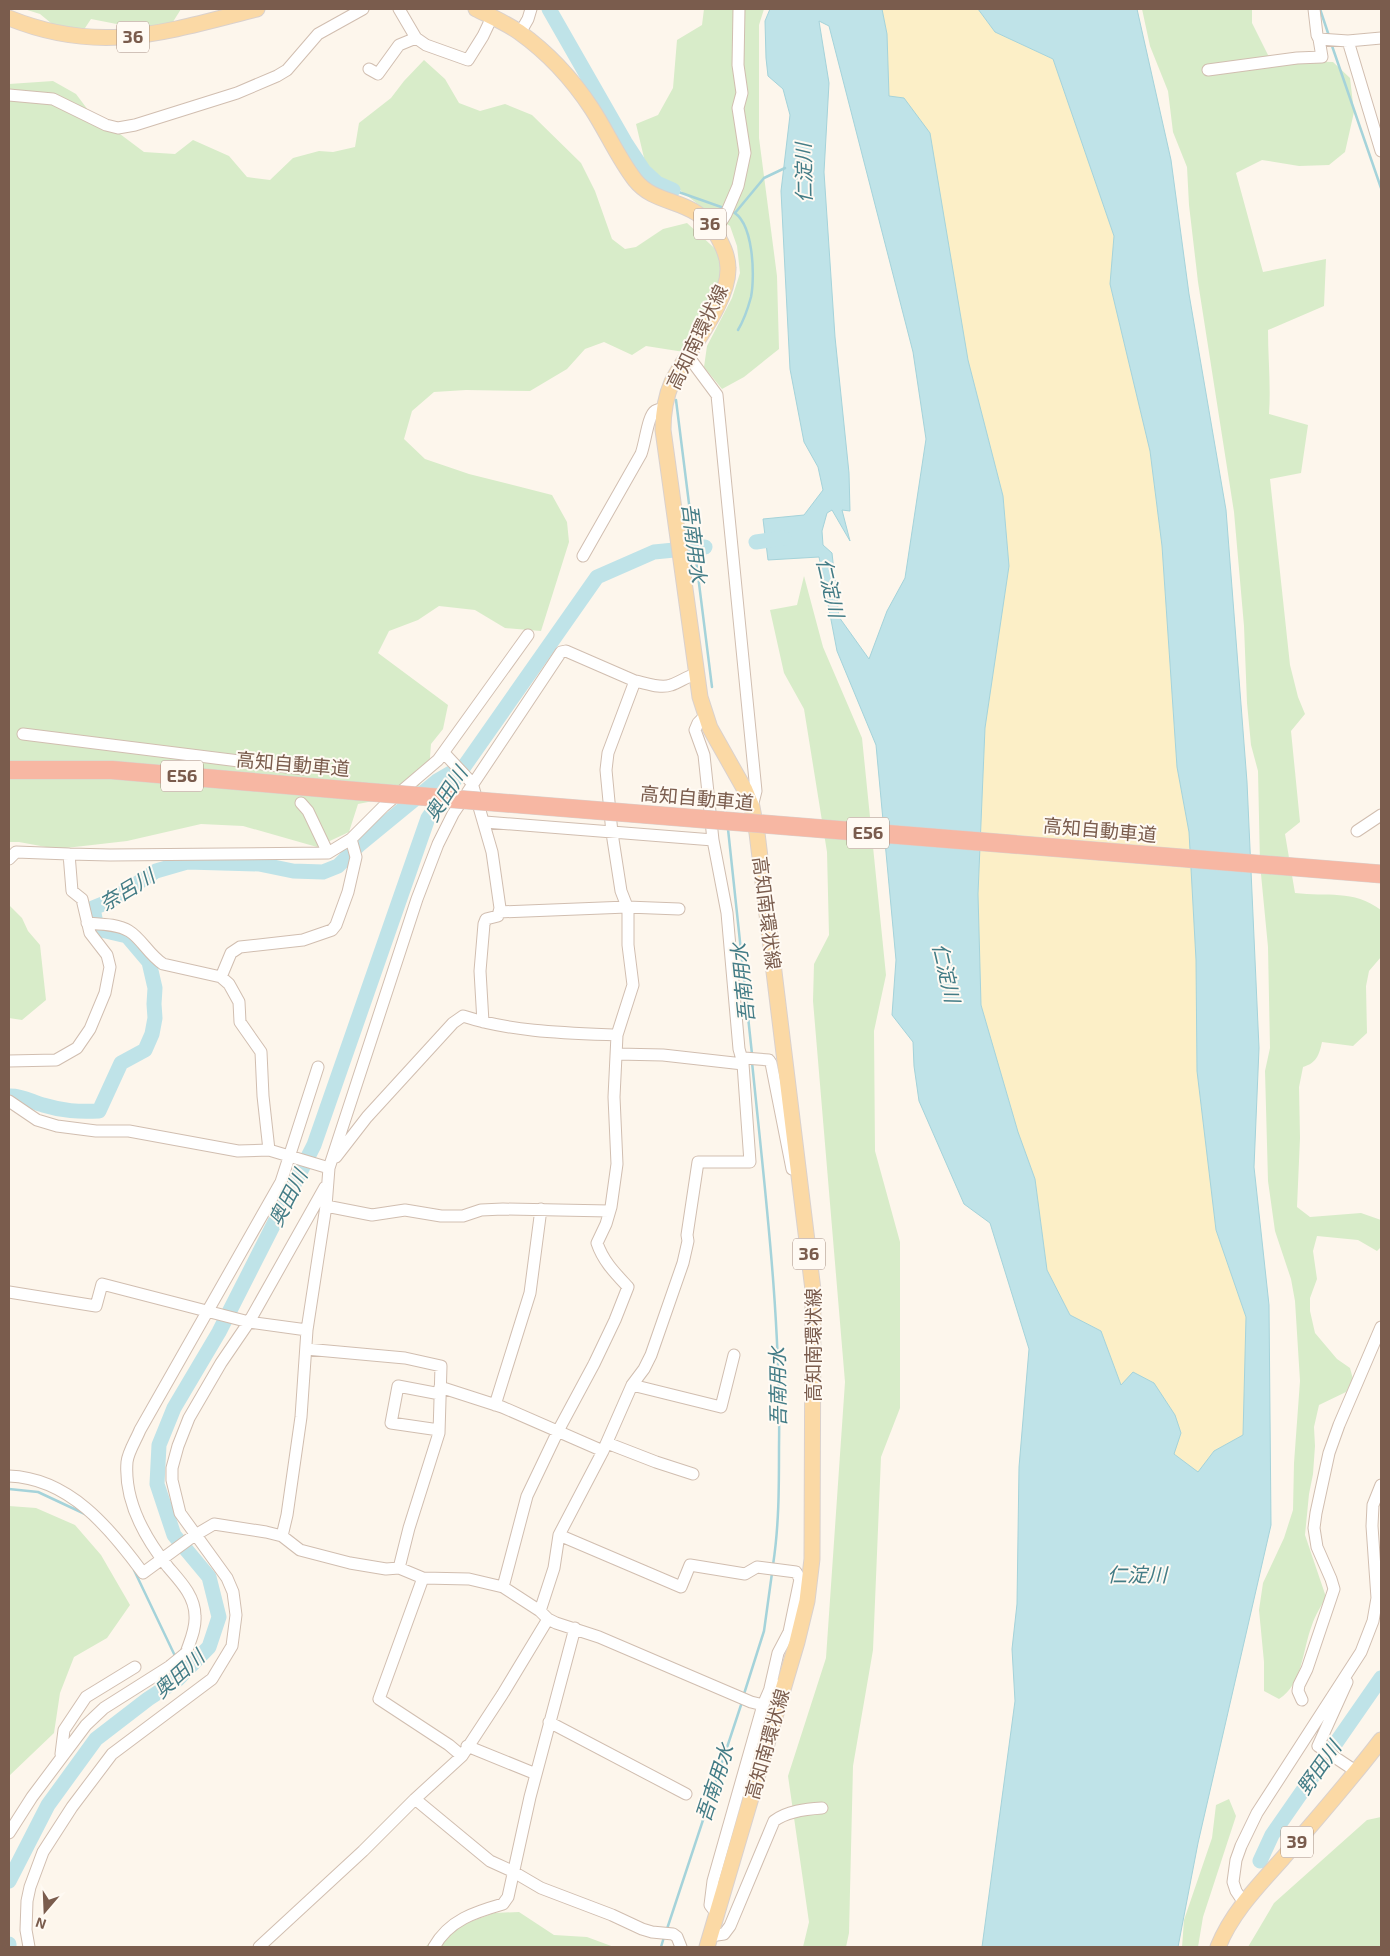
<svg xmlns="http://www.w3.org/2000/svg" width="1390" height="1956" viewBox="0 0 1390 1956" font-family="'Exo 2','Noto Sans JP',sans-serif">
  <rect width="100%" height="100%" fill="#fdf6ec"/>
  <path fill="#d8ecc9" d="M24 9H181L171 25 137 28 91 19 83 31 57 28 40 14Z
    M704 9H764L759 25V138L777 276 779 349 744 377 722 389 704 367 707 346 732 298 740 273 737 246 730 226 704 209 680 190 662 180 645 162 636 124 658 115 673 88 677 40 702 25Z
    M1142 9H1252V23L1268 55 1293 61 1333 62 1350 78 1354 112 1345 152 1329 165 1299 166 1262 160 1236 173 1263 272 1326 259 1324 306 1268 330C1268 358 1271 386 1269 414L1308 425 1301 473 1270 479 1290 665 1298 697 1305 714 1291 731 1300 822 1285 834 1295 893C1327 897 1353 889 1381 910V935L1380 937 1381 957 1369 971 1366 986 1367 1033 1353 1046 1322 1042C1319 1056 1316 1063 1303 1067L1299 1087 1300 1138 1297 1207 1310 1217 1361 1213 1381 1220V1247L1377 1251 1358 1240 1317 1236 1313 1251 1317 1279 1310 1298V1311L1315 1333 1337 1359 1350 1368 1353 1379 1346 1392 1319 1405 1314 1427 1315 1446 1313 1474 1309 1494 1305 1535 1326 1597C1321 1606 1315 1616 1312 1625 1302 1651 1303 1684 1279 1699L1264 1691V1662L1259 1610 1263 1583 1284 1538 1293 1510 1294 1463 1300 1381 1295 1301 1291 1279 1275 1231 1268 1181 1265 1071 1270 1048 1268 947 1260 864 1258 771 1251 745 1247 703 1244 626 1234 512 1198 282 1189 205 1187 167 1173 132 1168 91 1150 46Z
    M424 60 445 79 459 103 480 111 505 104 532 115 581 163 595 191 612 239 625 249 636 247 663 229 687 223 722 255 721 277 711 309 684 352 646 346 632 355 604 342 585 349 567 369 530 391 466 390 434 392 412 411 404 439 425 459 469 474 552 495 567 522 569 542 541 631 505 628 475 610 439 606 418 620 389 631 378 653 448 705 443 729 431 744 429 771 414 793 358 804 349 832 317 847 243 826 201 824 127 841 57 849 19 842H9V84L53 81 76 94 88 110 144 152 175 154 193 140 229 156 247 177 270 180 293 158 319 151 333 152 355 147 359 123 391 98 404 81Z
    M804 576 823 647 862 738 886 975 874 1031 875 1151 900 1242V1408L881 1457 873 1650 853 1766 849 1933 846 1947H803L809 1922 788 1776 826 1658 845 1382 813 1001 814 964 829 935 827 852 804 709 784 673 770 610 797 605Z
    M9 905 22 918 28 931 40 945 46 1000 22 1020 9 1018Z
    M9 1506 36 1508 75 1525 101 1555 130 1605 107 1638 74 1657 60 1693 54 1733 9 1776Z
    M1229 1799 1236 1816 1203 1917 1198 1947H1182L1184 1920 1212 1838 1216 1805Z
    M1381 1817V1947H1248L1274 1903 1367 1820Z
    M519 1912 554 1935 587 1937 614 1947H425L440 1933 494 1913Z"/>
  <path fill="#fcefc7" d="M882 9H978L995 32 1053 59 1114 236 1110 284 1150 451 1162 546 1177 767 1189 832 1196 960 1197 1071 1216 1230 1246 1317 1243 1435 1214 1452 1198 1473 1174 1454 1121 1386 1101 1331 1070 1315 1047 1270 1035 1179 1018 1132 981 1005 978 894 985 728 1009 566 1003 496 968 360 889 96 887 34Z"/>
  <path fill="#bfe3e8" stroke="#a5d3da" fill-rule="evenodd" d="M770 9H882L887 34 889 96 904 98 930 133 968 360 1003 496 1009 566 985 728 978 894 981 1005 1018 1132 1035 1179 1047 1270 1070 1315 1101 1331 1121 1385 1133 1372 1154 1383 1175 1415 1181 1433 1174 1454 1198 1472 1214 1451 1243 1435 1246 1317 1216 1230 1197 1071 1196 960 1189 832 1177 767 1162 546 1150 451 1110 284 1114 236 1053 59 995 32 978 9H1137L1171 160 1189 294 1226 510 1247 782 1259 1048 1254 1167 1269 1305 1271 1525 1198 1843 1178 1947H982L1015 1701 1012 1649 1017 1604 1019 1467 1029 1349 990 1223 964 1204 919 1101 914 1066 913 1042 892 1015 896 960 876 745 837 651 819 557 768 560 763 519 804 515 823 490 818 467 804 442 790 369 781 191 790 115 783 89 768 76 766 58 765 21ZM819 21 829 26 913 352 926 439 905 578 887 611 869 659 839 617 832 553 823 545 822 531 827 513 832 510 850 541 842 510 850 511 849 473 835 337 824 172 829 83Z"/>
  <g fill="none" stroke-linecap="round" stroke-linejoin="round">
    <path stroke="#a5d3da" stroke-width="2.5" d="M1320 9 1329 36
      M1331 43 1381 188
      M673 190 724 208
      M731 211C754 220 755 277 751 297 748 308 744 320 738 330
      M735 213 764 178 785 168
      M676 400 712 687
      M728 829 752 1054
      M752 1062C765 1191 781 1319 779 1448 779 1488 779 1526 773 1565
      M9 1489 38 1492 85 1514
      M134 1570 176 1658
      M179 1663 184 1673
      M744 1694 764 1631 772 1573
      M667 1929 742 1702
      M661 1947 664 1937"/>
    <path stroke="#bfe3e8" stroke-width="15" d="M549 9 625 142 644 171 657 183 673 190
      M756 542 784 538
      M9 1096C21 1095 32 1102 43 1105 63 1111 78 1112 99 1111L121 1063 145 1050 152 1034 155 1018 154 1004 155 988 149 962 127 936 97 929 93 908 110 901 156 871 187 862 259 864 293 871 323 872 338 866 359 845 437 781 461 767
      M1260 1861 1272 1835 1381 1678
      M9 1881 48 1805 96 1739 148 1699 177 1680 209 1647 219 1617 209 1577 174 1535 157 1484 159 1445 174 1408 219 1332 314 1145 428 818 597 577 654 552 705 547
      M9 1944V1947"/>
    <g stroke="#d1beb0" stroke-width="13">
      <path id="minor" d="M399 9 416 38 426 45 468 60 483 36 492 17
        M1314 9 1317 35 1319 39
        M520 33 528 19 531 9
        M1348 41 1381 151
        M369 69 378 74 399 45 416 38
        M1208 70 1297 58 1322 57 1319 39 1348 41 1381 38
        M9 95 53 99 106 125 118 128 135 125 237 93 277 76 287 70 318 34 363 9
        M713 228 721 222 726 214 738 186 745 153 738 108 742 93 738 65 739 9
        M688 356 717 395 756 791 752 807
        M583 556 641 454C645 444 648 415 655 411 658 409 661 409 664 409
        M705 716 698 723 695 730 704 755 713 840 727 913 739 1049 741 1056 744 1058 769 1060 771 1063 792 1169
        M23 734 303 769
        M444 753 472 783 492 852 500 908 498 916 486 919 484 924 480 971 483 1022
        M301 803 308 811 328 853
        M485 822 713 840
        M1357 831 1381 815
        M9 859 16 852 69 854
        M499 912 627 907 679 909
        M87 923C100 924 118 924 129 931 141 938 149 955 163 964L221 977 229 984 239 1002 240 1022 261 1052 263 1096 269 1150
        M221 977 231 953 240 947 303 940 332 930 336 925 348 892 356 857 351 839
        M617 1054 663 1055 743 1064
        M9 1061 56 1060 77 1048 90 1029 105 993 110 967 107 955 90 933 82 899 72 891 69 854 110 855 328 853 351 839 384 806 438 760 528 635
        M9 1101 37 1120 57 1126 96 1131H129L238 1151 269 1150 329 1168
        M336 1157 367 1117 453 1023 463 1016C512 1032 565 1033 617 1035
        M326 1206 372 1215 405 1210 441 1216H463L481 1210 503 1209 609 1211
        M9 1292 96 1306 102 1284 249 1322 307 1330
        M306 1349 405 1358 441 1366 439 1433 409 1528 399 1568
        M632 1385 721 1407 734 1355
        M440 1387 502 1407 603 1451
        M495 1405 530 1293 541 1209
        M439 1430 391 1423 398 1386 440 1394
        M607 1443 656 1462 693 1474
        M9 1476C69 1478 110 1528 143 1573L192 1537 214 1524 266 1532 282 1536 300 1550 350 1563 386 1569 399 1568 423 1578 469 1579 503 1587 540 1611 548 1619 556 1623 599 1637 751 1702 763 1705
        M559 1535 681 1587 690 1565 745 1574 757 1567 796 1572 800 1579 789 1632 778 1653 770 1688
        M282 1536 287 1515 301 1417 307 1330 326 1206 329 1168 417 899 438 844 453 814 561 652 566 651 635 681
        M423 1578 379 1699 449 1745 462 1756
        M503 1587 527 1496 558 1431 594 1364 615 1320 628 1287C615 1273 603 1261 597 1243L606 1224 611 1207 617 1164 614 1097 617 1035 633 985 628 945V909L621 891 612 833 606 770 608 753 635 681C646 683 660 689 671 685 680 682 687 676 697 674
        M540 1611 554 1568 559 1535 603 1451 632 1385 644 1369 651 1355 683 1263 688 1241 687 1235 698 1162H750L743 1064 741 1056
        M186 1653C190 1641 196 1629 195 1616 195 1596 180 1581 168 1567 145 1538 124 1500 127 1462 128 1452 136 1440 140 1430L281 1182 318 1067
        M1347 1682 1318 1746 1357 1772
        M1302 1700 1298 1691 1299 1685 1307 1669 1334 1589 1331 1579 1317 1547 1314 1528 1316 1513 1329 1453 1339 1425 1381 1327
        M549 1722 686 1794
        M467 1746 536 1774
        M61 1754 64 1730 86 1697 135 1667
        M415 1799 490 1861 512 1871 541 1888 612 1915 642 1929 652 1932 673 1934 677 1937 681 1947
        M9 1833 32 1797 86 1725 104 1708 172 1665
        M1244 1903 1236 1891 1233 1882 1236 1860 1241 1846 1257 1813 1361 1652 1373 1621 1377 1598 1372 1526 1373 1505 1381 1485
        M717 1914 710 1905 713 1881 763 1705 773 1682
        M710 1936 724 1934 730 1926 774 1821C787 1811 806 1809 822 1808
        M29 1947 26 1930 27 1901 30 1887 43 1852 72 1807 112 1754 212 1679 232 1646 236 1615 233 1592 227 1578 180 1513 172 1480V1468L178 1446 189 1418 221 1363 249 1322 325 1187
        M259 1947 363 1851 415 1799 462 1756 502 1695 548 1619
        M434 1947C449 1920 475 1912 503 1904L508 1897 530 1797 575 1628"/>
    </g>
    <g stroke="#dad1cd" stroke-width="17">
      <path id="major" d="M476 9C490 16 506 23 519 32 547 52 573 80 592 109 607 132 618 158 635 180 658 209 697 195 719 239 724 248 728 258 728 268 729 303 688 350 672 382 665 398 663 413 663 430L700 697 710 728 745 790 752 807 757 833 813 1290 812 1559 807 1601 797 1642 707 1947
        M9 18C100 55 166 32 257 9
        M1218 1947C1232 1912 1259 1885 1283 1858 1316 1819 1350 1781 1381 1740"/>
    </g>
    <g stroke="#dad1cd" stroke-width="19">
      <path id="highway" d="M9 770H112L356 791"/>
    </g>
    <use href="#minor" stroke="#fff" stroke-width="11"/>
    <use href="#major" stroke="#fbd9a5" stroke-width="15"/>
    <use href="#highway" stroke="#f7b7a3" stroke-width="18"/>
    <g stroke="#d1beb0" stroke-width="13" stroke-linecap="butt">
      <path id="minor-bridge" d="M170 1666 186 1653"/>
    </g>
    <g stroke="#dad1cd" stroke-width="19" stroke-linecap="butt">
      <path id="highway-bridge" d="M356 791 1381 874"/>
    </g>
    <use href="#minor-bridge" stroke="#fff" stroke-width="11"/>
    <use href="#highway-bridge" stroke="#f7b7a3" stroke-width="18"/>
  </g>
  <g text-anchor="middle" stroke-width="4" stroke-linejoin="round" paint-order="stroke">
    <g fill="#fffaf3" stroke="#a28b7f" stroke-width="1">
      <rect x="117" y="21.5" width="32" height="31" rx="4"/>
      <rect x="694" y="208.5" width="32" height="31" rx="4"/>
      <rect x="161" y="760.5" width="42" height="31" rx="4"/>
      <rect x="847" y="817.5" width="42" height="31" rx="4"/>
      <rect x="793" y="1238.5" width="32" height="31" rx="4"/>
      <rect x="1281" y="1826.5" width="32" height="31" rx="4"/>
    </g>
    <g font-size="18" font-weight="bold" fill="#7a5c4d">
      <text x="133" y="43">36</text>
      <text x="710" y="230">36</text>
      <text x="182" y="782">E56</text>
      <text x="868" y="839">E56</text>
      <text x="809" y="1260">36</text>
      <text x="1297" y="1848">39</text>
    </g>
    <g font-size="19" fill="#7a5c4d" stroke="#fffaf3">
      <text transform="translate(697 337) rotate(-64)" y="7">高知南環状線</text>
      <text transform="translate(293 764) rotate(5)" y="7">高知自動車道</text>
      <text transform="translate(697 798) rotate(5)" y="7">高知自動車道</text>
      <text transform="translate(1100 830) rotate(5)" y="7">高知自動車道</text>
      <text transform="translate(767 913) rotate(83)" y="7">高知南環状線</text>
      <text transform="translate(813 1345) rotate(-90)" y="7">高知南環状線</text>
      <text transform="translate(767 1744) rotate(-74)" y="7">高知南環状線</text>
    </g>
    <g font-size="20" font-style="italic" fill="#437c86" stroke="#fffaf3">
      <text transform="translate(804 173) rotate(-91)" y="7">仁淀川</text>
      <text transform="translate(694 543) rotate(83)" y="7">吾南用水</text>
      <text transform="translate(830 588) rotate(77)" y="7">仁淀川</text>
      <text transform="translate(446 794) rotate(-57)" y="7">奥田川</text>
      <text transform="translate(127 890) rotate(-31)" y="7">奈呂川</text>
      <text transform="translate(946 973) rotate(77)" y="7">仁淀川</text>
      <text transform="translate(743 983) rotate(-96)" y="7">吾南用水</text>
      <text transform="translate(288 1198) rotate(-63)" y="7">奥田川</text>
      <text transform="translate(778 1387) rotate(-91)" y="7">吾南用水</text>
      <text x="1137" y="1582">仁淀川</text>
      <text transform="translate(179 1674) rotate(-42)" y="7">奥田川</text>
      <text transform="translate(1319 1768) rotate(-55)" y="7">野田川</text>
      <text transform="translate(715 1783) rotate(-72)" y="7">吾南用水</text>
    </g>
  </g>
  <rect width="1390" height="1956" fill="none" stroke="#7a5c4d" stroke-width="20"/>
  <g transform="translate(45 1911) rotate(199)" stroke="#fffaf3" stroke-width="4" paint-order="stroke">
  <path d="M0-4L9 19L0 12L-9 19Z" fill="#7a5c4d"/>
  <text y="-8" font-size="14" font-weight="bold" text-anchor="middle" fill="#7a5c4d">N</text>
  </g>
</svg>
